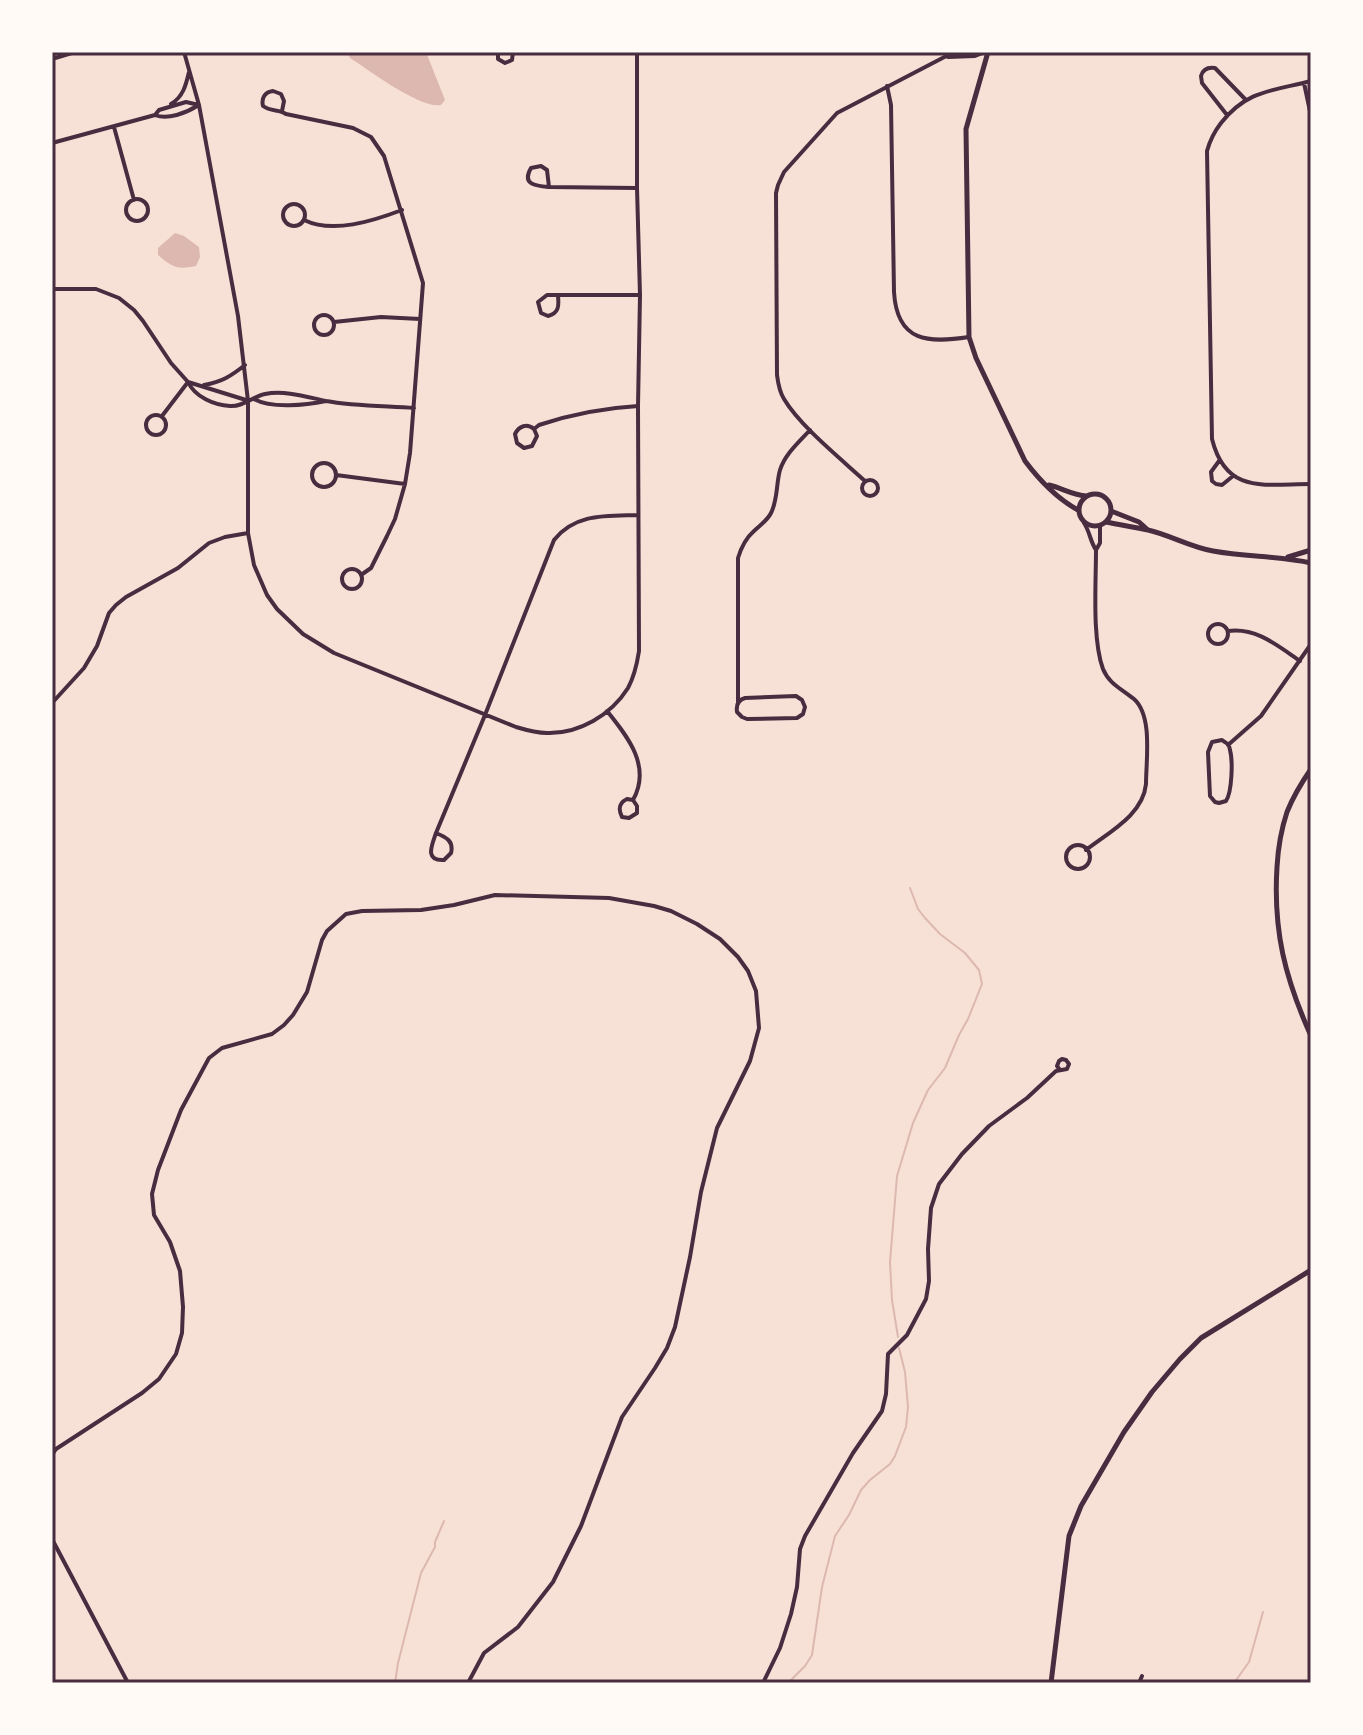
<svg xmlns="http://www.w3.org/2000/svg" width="1363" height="1735" viewBox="0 0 1363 1735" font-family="Montserrat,sans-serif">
  <rect width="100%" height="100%" fill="#f7e1d7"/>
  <path fill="#dcb8b0" d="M347 52H426L445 100 441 105C420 109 369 70 350 58Z
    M175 233 184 236 199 247 200 257 196 266C177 270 172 267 158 255V248Z"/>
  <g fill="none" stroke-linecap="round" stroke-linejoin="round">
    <path stroke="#dcb8b0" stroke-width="2" d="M898 1337 892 1300 890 1262 897 1176 913 1123 928 1090 945 1068 959 1035 968 1019 982 984 979 970 965 953 940 934 925 918 918 909 910 888
      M395 1683 398 1663 421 1573 435 1547V1542L444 1521
      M788 1683 805 1666 812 1655 822 1587 835 1536 849 1515 861 1490 870 1480 890 1464 895 1456 906 1427 908 1407 905 1372 899 1348
      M1234 1683 1249 1662 1263 1612"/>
    <path stroke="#4a2c40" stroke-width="4" d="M184 52 199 105 238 316 248 401V533L254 565 267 595 277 609 303 634 334 653 516 727C526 730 536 733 547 733 579 734 611 715 628 688 634 677 637 664 639 651L638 406 640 295 637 188V52
      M498 52V59L505 63 512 60 513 52
      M948 57 975 56 985 52
      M52 59 75 52
      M1311 81C1272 91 1247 90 1221 123 1214 132 1210 140 1207 151L1212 439C1226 495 1265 484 1311 484
      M1304 83 1311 116
      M887 86 891 105 894 292C897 343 929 343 969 337
      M171 104C183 97 186 85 189 72
      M282 111 284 101 281 94 273 91C265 92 261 98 263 106 271 112 279 109 286 114L353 128 371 137 384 156 423 283 410 453 405 484 395 519 387 536 371 568 361 575
      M155 115C168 120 186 113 197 106
      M1227 115 1202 83 1201 76C1203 69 1208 67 1215 68L1245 99
      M114 127 134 200
      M52 143 155 115 159 110 186 102 199 105
      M549 187 547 170 541 166 531 168C521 185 537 186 549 187L637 188
      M126 210a11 11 0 1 1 22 0a11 11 0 1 1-22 0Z
      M283 215a11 11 0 1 1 22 0a11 11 0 1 1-22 0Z
      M304 220C333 234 373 221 402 210
      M52 289H96L119 298 134 310 143 321 171 363 188 382 246 400
      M558 296C559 306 559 313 548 316L541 313 538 302 547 295H640
      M314 325a10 10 0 1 1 20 0a10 10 0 1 1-20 0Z
      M334 322 381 317 420 319
      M204 385C222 382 231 376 245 365
      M254 399C271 409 307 405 326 401
      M146 425a10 10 0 1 1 20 0a10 10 0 1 1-20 0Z
      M162 416 188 382C195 397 214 405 230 406 243 407 254 396 265 394 285 390 307 397 326 401 353 406 386 406 414 408
      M534 429 537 436 532 446 524 448 517 443 515 434C519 426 527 423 534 429L539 425C572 414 603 408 638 406
      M1219 461 1211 472 1212 481 1216 484 1222 485 1233 476
      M312 475a12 12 0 1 1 24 0a12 12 0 1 1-24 0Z
      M336 475 405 484
      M862 488a8 8 0 1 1 16 0a8 8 0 1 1-16 0Z
      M865 481C841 459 800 426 784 399 779 391 778 383 777 375L776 193 778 185 784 172 837 113 954 52
      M1084 523C1090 532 1090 541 1096 550
      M342 579a10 10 0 1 1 20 0a10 10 0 1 1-20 0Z
      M1208 634a10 10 0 1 1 20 0a10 10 0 1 1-20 0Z
      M1228 631C1256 627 1278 646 1300 661
      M796 696 802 700 805 707 803 714 797 718 747 719 742 717 737 712C736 705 738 700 745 698Z
      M738 702V558C741 548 746 538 754 531 760 525 767 521 771 513 778 499 776 484 780 470 785 454 799 442 810 430
      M52 703 84 668 97 646 109 613 116 605 126 597 178 568 209 543 225 537 248 533
      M607 711C627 736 652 766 633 800L627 799C619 803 618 809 622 817L629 818 637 813V806L633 800
      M1222 740C1227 744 1229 743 1230 750 1233 761 1232 792 1226 801L1219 803 1215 802 1210 796 1208 752 1212 742Z
      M1228 745 1261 716 1311 644
      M436 833C446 837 454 841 451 853L444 860C424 861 432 845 436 833L485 715 554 540C575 513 607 516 638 515
      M1066 857a12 12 0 1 1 24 0a12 12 0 1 1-24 0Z
      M1086 850C1109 832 1143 815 1146 784 1146 760 1153 716 1134 699 1122 689 1109 684 1103 669 1092 639 1096 584 1096 550L1100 543V526
      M52 1455 56 1449 142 1393 159 1379 176 1354 182 1333 183 1307 180 1271 170 1242 154 1215 152 1194 158 1170 181 1110 209 1058 222 1048 272 1034 284 1025 293 1015 307 992 322 940 327 931 346 914 362 911 421 910 454 905 495 895 609 898 654 906 671 911 697 924 720 939 738 957 748 971 756 991 759 1028 750 1061 717 1128 701 1192 690 1257 675 1327 667 1348 655 1368 622 1417 581 1526 553 1582 518 1627 484 1653 468 1683
      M52 1539 128 1683
      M763 1683 780 1648 791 1614 797 1587 800 1549 805 1536 853 1453 882 1411 886 1394 888 1354 907 1335 926 1299 929 1281 928 1249 931 1208 939 1184 962 1154 989 1126 1027 1098 1056 1071 1067 1069 1069 1064 1066 1060 1062 1059 1059 1061 1057 1066 1060 1070
      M1139 1683 1142 1676"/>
    <path stroke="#4a2c40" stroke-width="5" d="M988 52 966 129 969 337 976 358 1025 461C1040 481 1056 498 1078 510
      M1049 485C1062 488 1072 495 1087 496
      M1079 510a16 16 0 1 1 32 0a16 16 0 1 1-32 0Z
      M1111 511 1139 522 1148 530
      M1106 522C1120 525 1134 527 1148 530 1170 535 1190 547 1213 551 1246 557 1279 556 1311 563
      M1288 557 1311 550
      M1311 769C1302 782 1293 797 1287 812 1281 830 1278 849 1277 867 1273 931 1285 978 1311 1036
      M1051 1683 1069 1536 1081 1506 1124 1432 1152 1392 1180 1359 1201 1338 1311 1270"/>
  </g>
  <rect width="1363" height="1735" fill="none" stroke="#fffaf5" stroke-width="108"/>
  <rect x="54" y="54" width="1255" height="1627" fill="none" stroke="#4a2c40" stroke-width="3"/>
</svg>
